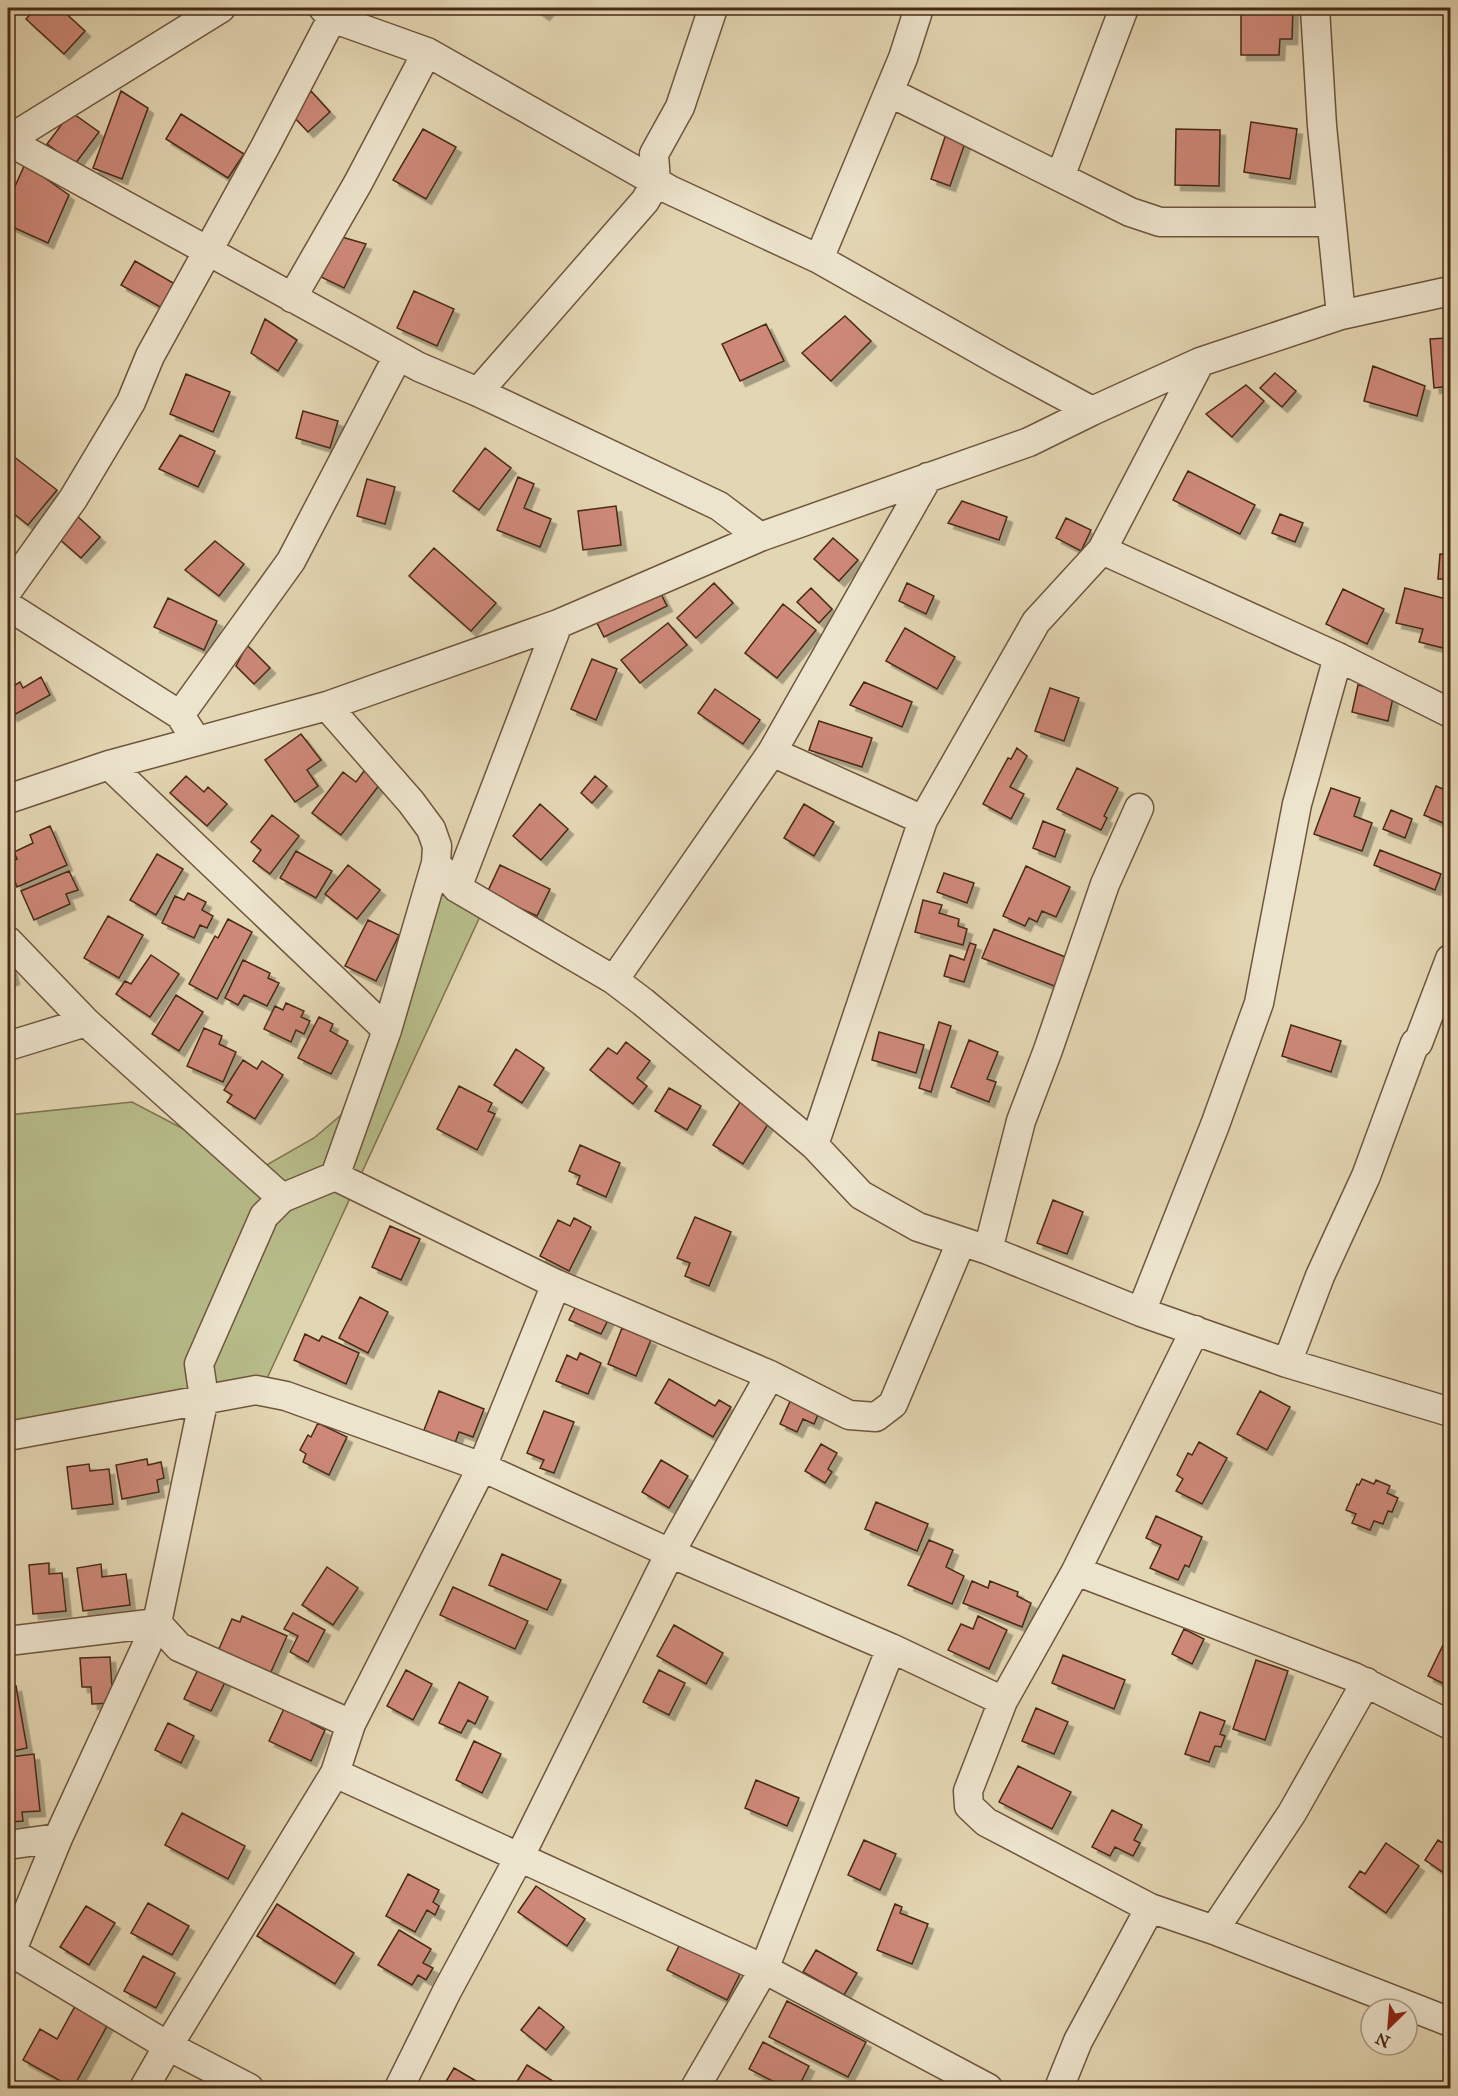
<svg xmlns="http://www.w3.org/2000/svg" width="1458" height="2096" viewBox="0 0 1458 2096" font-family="'IM FELL Great Primer',serif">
  <defs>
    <filter id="shadow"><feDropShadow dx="5.5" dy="5.5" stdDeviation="0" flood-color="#0004"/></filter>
  </defs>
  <rect width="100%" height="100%" fill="#e3d6b2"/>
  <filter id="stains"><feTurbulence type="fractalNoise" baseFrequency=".00333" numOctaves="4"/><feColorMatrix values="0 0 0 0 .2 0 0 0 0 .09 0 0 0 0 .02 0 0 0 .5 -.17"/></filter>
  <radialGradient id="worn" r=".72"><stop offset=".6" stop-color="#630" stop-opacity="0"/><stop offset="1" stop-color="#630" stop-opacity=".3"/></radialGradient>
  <path fill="#b7bd8a" stroke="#807450" stroke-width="1.5" d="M433 887 482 912 263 1387 174 1406 8 1421V1115L132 1102 235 1156 265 1166 314 1138 341 1115Z"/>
  <path fill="#cd8878" stroke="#482a16" stroke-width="1.5" filter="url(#shadow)" d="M36 8H60L85 31 64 54 26 19Z
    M534 8H550L544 15Z
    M1241 8H1293L1292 39H1280L1279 55H1241Z
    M121 91 148 108 122 179 93 168Z
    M311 91 330 112 308 132 292 115Z
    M71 112 99 132 75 164 47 144Z
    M181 114 244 154 228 178 166 139Z
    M1251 122 1297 129 1290 179 1244 172Z
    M423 129 456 147 426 199 393 180Z
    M1176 129 1220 130 1219 186 1175 185Z
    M946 134 965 143 950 186 931 179Z
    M25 164 69 195 48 243 8 225V202Z
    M342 237 366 244 344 288 321 277Z
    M135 261 175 284 162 308 121 285Z
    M414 291 454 309 437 346 397 328Z
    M845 316 871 341 831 381 802 353Z
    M265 319 297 340 278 371 251 353Z
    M766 324 784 361 740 381 722 344Z
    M1447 338 1450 386 1434 388 1430 339Z
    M1373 366 1425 386 1417 416 1364 401Z
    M1275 373 1296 391 1282 407 1260 388Z
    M186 374 230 392 213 432 170 414Z
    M1246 385 1264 401 1232 437 1206 414Z
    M303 411 338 421 330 448 296 438Z
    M180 435 215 451 198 487 159 469Z
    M485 448 511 468 479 510 453 491Z
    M13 456 57 490 28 525 8 509V463Z
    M1188 471 1255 505 1240 534 1173 500Z
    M518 477 534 484 524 508 551 519 540 547 497 530Z
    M367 479 395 487 385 524 357 516Z
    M962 501 1007 517 999 540 948 523Z
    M616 506 621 545 583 550 578 511Z
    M1280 514 1303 523 1295 542 1272 533Z
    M76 515 100 537 81 558 57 537Z
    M1066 518 1091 530 1081 551 1056 538Z
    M833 538 858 560 839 581 814 559Z
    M215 541 244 564 219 596 185 570Z
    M434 548 496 603 471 631 409 576Z
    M8 549 13 554 8 561Z
    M1440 554 1450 555V579H1438Z
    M714 583 733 603 696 638 677 618Z
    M907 583 934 596 926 614 899 601Z
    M811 588 832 609 819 623 797 602Z
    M1405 588 1450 600V617L1443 648 1419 642 1423 629 1396 623Z
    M1343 589 1384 609 1367 644 1326 624Z
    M659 590 667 606 604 637 596 621Z
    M168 598 217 621 204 650 154 627Z
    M783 604 816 630 777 678 745 653Z
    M668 623 687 645 640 683 621 660Z
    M905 628 955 657 937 689 886 661Z
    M247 645 270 668 254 684 236 666Z
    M592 659 617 669 596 720 571 709Z
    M41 677 50 695 12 716 8 709V689L20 682 23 688Z
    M864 682 912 702 902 727 850 705Z
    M1358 685 1394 693 1388 721 1352 712Z
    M1050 688 1079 698 1064 741 1035 731Z
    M715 689 760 720 743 744 698 713Z
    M819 721 872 738 862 767 809 750Z
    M301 734 321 760 307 770 318 786 295 802 265 760Z
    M1017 748 1027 756 1010 787 1024 794 1011 819 983 804 1008 758 1011 759Z
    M1077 768 1118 788 1104 816 1107 818 1101 830 1057 809Z
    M364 771 380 784 341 835 312 813 343 772 356 782Z
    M186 776 204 792 208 787 227 804 207 826 170 793Z
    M595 776 607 786 592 803 581 793Z
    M1436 786 1450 792V826L1424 815Z
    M1331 788 1360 798 1354 816 1372 823 1362 851 1314 834Z
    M540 804 568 829 541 860 513 836Z
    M804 804 834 822 814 856 784 838Z
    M1391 810 1412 819 1405 838 1383 829Z
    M272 815 299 836 270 874 253 861 261 850 251 842Z
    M1043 821 1065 830 1055 857 1033 848Z
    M50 826 67 865 17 887 8 863 17 859 14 852 33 843 30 835Z
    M1380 850 1441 874 1435 890 1374 865Z
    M296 851 332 871 316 898 280 878Z
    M157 854 183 869 156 915 130 900Z
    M348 865 380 890 357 919 325 894Z
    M500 865 550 889 537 916 487 893Z
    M1026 866 1070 887 1056 917 1042 911 1037 922 1029 918 1025 926 1003 916Z
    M69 871 78 890 66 894 70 904 34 920 21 891Z
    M944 873 974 883 967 903 937 892Z
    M188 893 206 902 202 910 213 916 207 928 200 925 194 938 162 923 175 896 184 900Z
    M923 900 942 905 939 913 959 919 958 926 967 929 963 945 915 932Z
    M108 916 143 935 119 978 84 958Z
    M228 919 252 932 217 999 189 984 215 936 218 938Z
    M368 920 399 935 376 981 345 966Z
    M994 929 1068 958 1057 987 982 958Z
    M970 943 976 945 964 982 944 976 950 955 964 960Z
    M151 955 179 974 150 1017 116 994 125 981 131 984Z
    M8 957 14 979 8 981Z
    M243 960 270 973 268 978 279 983 267 1006 244 995 238 1005 225 998Z
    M176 995 203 1012 179 1051 152 1034Z
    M286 1003 304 1011 301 1017 310 1021 304 1034 296 1030 291 1042 264 1029 275 1006 283 1010Z
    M319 1017 333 1024 330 1031 348 1041 331 1074 298 1058Z
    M939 1022 951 1026 931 1092 919 1088Z
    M1291 1025 1341 1041 1331 1072 1282 1056Z
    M204 1028 222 1036 219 1044 236 1052 223 1082 187 1066Z
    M879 1032 924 1045 916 1073 872 1060Z
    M969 1040 998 1052 987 1079 996 1082 989 1102 951 1087Z
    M626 1042 650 1061 637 1078 647 1086 633 1104 590 1070 608 1048 617 1054Z
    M516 1049 544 1068 522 1103 494 1085Z
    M243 1060 257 1069 262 1061 283 1075 255 1119 227 1102 232 1095 224 1090Z
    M459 1086 492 1103 488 1111 495 1114 477 1150 437 1129Z
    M669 1088 701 1106 687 1130 655 1111Z
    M742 1099 772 1118 743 1164 713 1145Z
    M580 1145 620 1163 606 1197 577 1184 580 1176 569 1171Z
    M1053 1200 1083 1212 1067 1254 1037 1243Z
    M695 1217 731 1232 709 1286 685 1276 690 1263 677 1258Z
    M574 1218 591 1227 569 1271 540 1256 558 1220 570 1226Z
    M390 1226 420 1239 401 1280 372 1267Z
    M360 1297 388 1312 368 1353 339 1338Z
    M577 1304 609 1318 601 1334 569 1320Z
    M622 1328 651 1340 636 1376 608 1364Z
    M305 1334 319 1341 322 1336 359 1353 346 1384 294 1360Z
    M580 1353 601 1363 588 1394 556 1381 567 1355 577 1360Z
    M669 1379 715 1406 719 1400 731 1407 713 1437 655 1403Z
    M439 1391 484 1409 473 1437 459 1432 455 1443 424 1430Z
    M1260 1391 1290 1407 1267 1450 1237 1434Z
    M792 1397 820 1410 814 1424 803 1419 797 1432 780 1424Z
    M544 1411 574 1422 554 1473 540 1468 544 1460 527 1453Z
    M318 1423 347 1437 329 1475 303 1462 306 1454 300 1450 308 1435 311 1437Z
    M1199 1442 1227 1458 1202 1504 1176 1491 1183 1479 1177 1475 1188 1453 1192 1455Z
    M821 1444 837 1453 828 1469 832 1472 825 1483 805 1471Z
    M147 1459 148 1465 161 1462 164 1478 157 1480 159 1492 122 1499 116 1465Z
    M661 1460 688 1476 669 1508 642 1492Z
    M89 1464 90 1471 109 1469 113 1504 72 1509 67 1467Z
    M1362 1479 1374 1484 1376 1480 1390 1486 1387 1493 1398 1498 1392 1512 1388 1511 1383 1524 1374 1521 1370 1530 1352 1523 1356 1514 1346 1510 1357 1484 1359 1485Z
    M876 1502 928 1524 917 1551 865 1529Z
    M1156 1516 1202 1537 1189 1567 1185 1565 1178 1580 1150 1568 1161 1545 1146 1538Z
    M929 1540 953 1550 946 1567 964 1576 952 1604 908 1585Z
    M502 1554 561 1580 547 1610 489 1585Z
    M49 1563V1574L62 1573 66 1611 33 1614 29 1565Z
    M101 1564 102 1577 126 1574 130 1605 83 1611 77 1568Z
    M327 1567 358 1588 333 1625 302 1605Z
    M972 1581 988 1588 990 1581 1018 1592 1017 1596 1031 1603 1022 1627 963 1603Z
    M453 1587 528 1621 515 1649 440 1615Z
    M293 1613 325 1630 308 1662 290 1652 298 1636 284 1629Z
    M242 1616 287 1636 270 1674 218 1651 232 1619 240 1622Z
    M978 1616 1007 1630 989 1669 948 1650 961 1624 973 1629Z
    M674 1625 723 1653 706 1684 657 1656Z
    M1184 1629 1204 1639 1192 1664 1172 1654Z
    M1448 1635 1450 1636V1687L1428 1676Z
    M1063 1655 1125 1680 1114 1709 1052 1683Z
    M110 1657 113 1703 92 1704 91 1687H82L80 1658Z
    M203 1659 230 1672 211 1711 184 1699Z
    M1256 1660 1288 1671 1265 1740 1233 1729Z
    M406 1670 432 1684 413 1720 387 1706Z
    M659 1670 685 1683 669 1715 643 1702Z
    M459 1682 488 1697 475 1724 468 1720 461 1733 439 1723Z
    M16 1686 27 1748 8 1752V1688Z
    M287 1702 315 1715 311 1723 325 1730 311 1761 269 1741Z
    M1036 1708 1068 1722 1054 1754 1022 1741Z
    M1200 1712 1225 1721 1220 1734 1225 1736 1221 1747 1215 1746 1209 1762 1185 1754Z
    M168 1723 194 1736 181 1763 155 1750Z
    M474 1741 501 1754 482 1793 456 1780Z
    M34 1754 40 1811 22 1812 23 1821 8 1822V1770H11L10 1757Z
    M1018 1766 1071 1792 1052 1829 999 1802Z
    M756 1780 799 1798 787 1826 745 1808Z
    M1112 1810 1142 1825 1134 1840 1140 1843 1133 1856 1115 1847 1110 1856 1092 1847Z
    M182 1813 245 1846 228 1879 165 1845Z
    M864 1840 896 1854 880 1890 848 1875Z
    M1438 1840 1449 1847 1450 1845V1877L1425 1860Z
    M1386 1843 1419 1866 1386 1913 1349 1887 1360 1871 1365 1874Z
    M408 1874 439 1890 433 1902 439 1906 435 1915 427 1910 415 1932 386 1916Z
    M536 1886 585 1919 567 1946 518 1912Z
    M148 1903 189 1926 172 1955 131 1933Z
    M277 1904 354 1953 335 1984 257 1936Z
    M895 1904 902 1907 900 1913 928 1924 912 1964 877 1950Z
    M86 1906 115 1923 89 1965 60 1947Z
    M399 1930 431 1949 423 1963 433 1968 426 1980 418 1975 412 1985 378 1965Z
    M680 1944 740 1974 727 2000 667 1970Z
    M816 1950 857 1973 844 1995 803 1972Z
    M143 1956 175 1973 156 2008 124 1991Z
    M79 1999 112 2017 73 2088 23 2060 40 2029 57 2039Z
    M787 2001 866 2042 848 2077 769 2037Z
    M539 2007 564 2027 546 2050 521 2030Z
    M763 2042 809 2066 798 2088H786L749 2069Z
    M527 2065 564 2088H513Z
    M454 2068 488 2088H442Z"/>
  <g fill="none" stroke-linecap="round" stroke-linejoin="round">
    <g stroke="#6f553d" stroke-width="31">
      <path id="minor" d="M1315 8 1322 126 1341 315
        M427 52 670 190 819 259 1001 362 1092 411
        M889 92 1130 212 1160 222H1330
        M8 140 221 8
        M8 141 419 367 478 392 719 506 760 537
        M1060 177 1124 8
        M819 259 903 58 919 8
        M292 298 358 183 427 52 332 18
        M478 392 645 201 656 182 654 154 680 107 713 8
        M1102 550 1338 657 1450 713
        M8 590 73 499 131 402 150 356 265 147 332 18 323 8
        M8 606 180 715
        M327 706 411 802 431 829 437 846 436 863 457 888 614 980 643 1002 814 1145 861 1195 918 1227 988 1250 1141 1312 1287 1363 1450 1412
        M196 740 180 715 291 561 398 356
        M109 765 387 1030
        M8 799 109 765 327 706 558 624 760 537 1029 442 1092 411 1200 362 1341 315 1450 291
        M923 820 772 752 928 477
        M457 888 558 624
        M8 941 86 1022 282 1198
        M614 980 772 752
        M8 1046 86 1022
        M814 1145 923 820 1036 622 1102 550 1200 362
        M335 1176 387 1030 436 863
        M988 1250 1021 1121 1048 1050 1105 884 1139 808
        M1141 1312 1215 1125 1259 1003 1297 804 1338 657
        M1195 1330 1076 1571 1003 1701 968 1791 969 1806 986 1822 1150 1908 1214 1930 1450 2022
        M1287 1363 1320 1276 1366 1176 1415 1043H1418L1450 959
        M8 1436 256 1390 286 1396 482 1467 670 1553 891 1648 1003 1701
        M1076 1571 1354 1677 1450 1725
        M8 1641 157 1623 179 1647 351 1724
        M335 1773 764 1969 988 2088
        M8 1845 58 1838
        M1214 1930 1292 1813 1366 1682
        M11 1952 168 2046 249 2088
        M8 1960 58 1838 157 1623 204 1398 199 1364 264 1216 282 1198 335 1176 556 1284 770 1375 849 1415 876 1417 893 1404 961 1242
        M144 2088 168 2046 335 1773 351 1724 482 1467 556 1284
        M399 2088 447 1991 520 1856 670 1553 770 1375
        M695 2088 764 1969 891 1648
        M1059 2088 1078 2041 1150 1908"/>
    </g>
    <use href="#minor" stroke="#ede4cd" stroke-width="28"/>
  </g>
  <rect width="1458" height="2096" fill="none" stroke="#e3d6b2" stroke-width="30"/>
  <rect x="9" y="9" width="1440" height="2078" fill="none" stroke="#482a16" stroke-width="3"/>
  <rect x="15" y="15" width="1428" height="2066" fill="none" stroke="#482a16" stroke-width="1.5"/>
  <g transform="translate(1389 2027) rotate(205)"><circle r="28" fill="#ede4cd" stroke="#ab9a84" stroke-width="1.5"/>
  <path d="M0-4.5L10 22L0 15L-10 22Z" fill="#8f2418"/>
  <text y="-9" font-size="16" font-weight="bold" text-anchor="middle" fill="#482a16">N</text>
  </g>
  <rect width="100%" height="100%" filter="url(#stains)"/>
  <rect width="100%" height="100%" fill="url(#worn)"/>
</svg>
